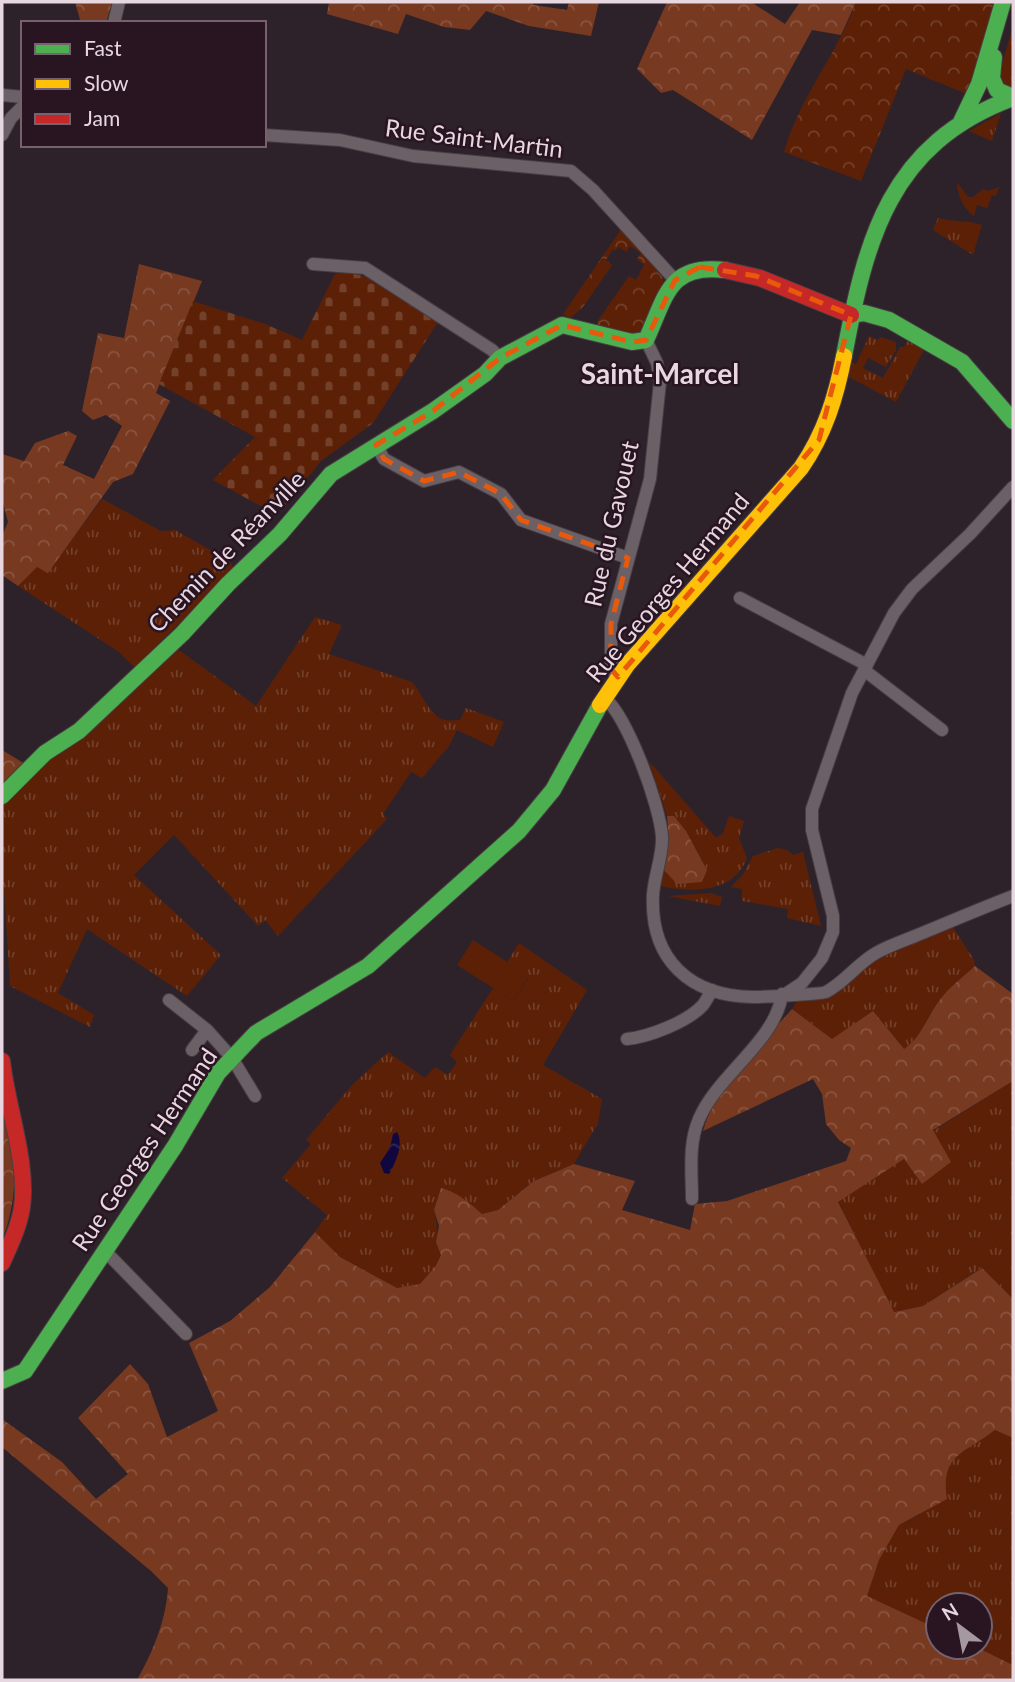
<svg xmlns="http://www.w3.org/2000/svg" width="1015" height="1682" viewBox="0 0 1015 1682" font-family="Lato,sans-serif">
  <defs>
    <pattern id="grass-tufts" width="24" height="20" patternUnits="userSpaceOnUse" patternTransform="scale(1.75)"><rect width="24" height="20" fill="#5b2006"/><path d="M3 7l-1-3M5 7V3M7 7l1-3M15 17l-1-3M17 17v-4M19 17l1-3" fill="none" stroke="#73402a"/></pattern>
    <pattern id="forest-crowns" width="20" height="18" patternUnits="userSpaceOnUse" patternTransform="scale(1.75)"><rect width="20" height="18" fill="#773920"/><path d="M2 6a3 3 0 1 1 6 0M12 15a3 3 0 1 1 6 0" fill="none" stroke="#8a5540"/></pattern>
    <pattern id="cemetery-stones" width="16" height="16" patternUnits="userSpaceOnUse" patternTransform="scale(1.75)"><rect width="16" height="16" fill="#5b2006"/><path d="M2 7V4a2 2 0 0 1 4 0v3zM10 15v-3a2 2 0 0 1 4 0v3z" fill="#73402a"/></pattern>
    <pattern id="park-crowns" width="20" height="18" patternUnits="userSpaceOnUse" patternTransform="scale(1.75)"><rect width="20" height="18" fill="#5b2006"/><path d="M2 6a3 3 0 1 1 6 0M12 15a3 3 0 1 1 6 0" fill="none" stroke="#73402a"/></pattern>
    <pattern id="water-ripples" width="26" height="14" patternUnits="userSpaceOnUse" patternTransform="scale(1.75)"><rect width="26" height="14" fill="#10073e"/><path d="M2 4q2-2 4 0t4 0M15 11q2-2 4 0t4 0" fill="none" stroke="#332a5a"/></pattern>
  </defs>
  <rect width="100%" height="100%" fill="#2e222a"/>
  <path fill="url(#grass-tufts)" d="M1013 26V88L1010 89 1000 81 1001 67Z
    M1001 113 992 141 969 131Z
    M957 182 968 197H973L983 189 988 191 999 187 996 196 992 195 987 208 977 205 974 216C963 208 957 194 957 182Z
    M938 218C953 222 968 220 982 225L973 255 933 230Z
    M869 336 878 340 880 337 896 342V350L886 367 868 358 863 368 883 378 900 347H904L909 339 925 348 896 402 849 377 851 362 856 364Z
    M102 499 161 531 175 530 230 561 234 570 147 655 136 669 119 652 18 586 37 566 48 572Z
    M315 617 342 625 329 654 412 682C422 693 428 713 442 719 446 721 455 720 460 720L466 708 504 722 493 747 457 730 449 746 422 778 411 772 383 814 387 819 278 936 265 920 258 926 174 835 134 875 221 955 187 996 87 929 58 993 94 1015 90 1027 10 986 4 887 2 885V804L19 785 176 648 256 706Z
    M649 761 716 838 723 833 729 816 744 821 739 838 747 858C734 893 692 893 661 886L663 869 707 870 686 831 674 816H667Z
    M778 848 787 850 793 855 803 852 821 926 787 918 788 909 742 901V889L731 887 744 873 753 856Z
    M711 893 722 897 720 906 668 896Z
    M951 924 974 960 975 966C963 977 948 988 939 1001 927 1017 921 1038 904 1049L832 1039 792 1009 799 998 838 991 876 960Z
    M519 943 587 990 543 1065 602 1099 598 1123 574 1164 534 1181 498 1210 482 1214 470 1203 434 1210C439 1226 435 1239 441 1255L435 1267 421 1284 397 1288 340 1257 315 1232 327 1215 282 1178 311 1144 306 1140 351 1086 388 1052 425 1078 435 1067 448 1075 457 1062 450 1055 493 988 513 1001 529 977 507 962Z
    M1013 1081V1299L981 1268 923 1306 893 1312 838 1201 904 1159 922 1183 933 1131Z
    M995 1430 1013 1438V1665L976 1647H980V1605H938V1629L867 1596 879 1560 899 1525 919 1515 944 1480 952 1459Z"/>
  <path fill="url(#forest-crowns)" d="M75 2H112L106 23H81Z
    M329 2H530L534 5 567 10 569 2H599L591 36 529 26 486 11 470 30 444 27 406 14 398 34 327 14Z
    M667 2H751L785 24 800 2H856L841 35 812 30 752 140 673 90 661 93 637 69Z
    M139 264 202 281 156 393 170 401 133 474 113 482 48 573 37 567 18 586 2 575V536L8 522 2 499V454L24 461 35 443 68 431 77 436 63 465 94 479 122 426 106 415 93 420 82 411 98 333 124 338Z
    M2 750 25 764 2 785Z
    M667 816H674L686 831 707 870 702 882 677 884 663 869 668 828Z
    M975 966 1013 994V1081L933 1130 951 1162 922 1184 904 1159 838 1202 894 1312 923 1306 982 1268 1013 1299V1438L995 1430C964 1454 940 1454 947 1499L899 1525 879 1560 867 1596 938 1629V1647H976L1013 1665V1680H137C153 1652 166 1620 168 1588L151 1571 2 1447V1419L62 1462 96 1499 128 1474 78 1418 130 1364 148 1384 167 1437 218 1411 189 1343 230 1321 270 1287 315 1232 340 1257 397 1288 420 1284 435 1267 441 1255 436 1242 439 1226 434 1210 441 1188C457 1192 470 1203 482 1214L498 1210 534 1181 574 1164 635 1181 622 1210 690 1230 695 1204 727 1201 846 1161 851 1148 839 1140 826 1124 822 1094 813 1079 703 1131C717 1082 759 1047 792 1009L832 1039 873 1011 904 1049C921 1038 927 1017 939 1001 948 988 963 977 975 966Z
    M2 1108C6 1123 11 1137 13 1152 17 1177 13 1216 2 1239Z"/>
  <path fill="url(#cemetery-stones)" d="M337 270 364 276 438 322 373 423 321 461 283 508 275 503 270 511 213 480 255 437 159 384 193 301 265 324 302 340Z"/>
  <path fill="url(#park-crowns)" d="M856 2H997L969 95 906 69 861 181 784 152C799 98 837 55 856 2Z
    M622 228 663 278C665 295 651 322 638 333H623L598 327 597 322 629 276 636 280 644 265 637 259 641 253 630 246 626 252 618 247 615 251 613 249 606 260 612 265 583 307 570 318 563 314Z"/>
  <path fill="#5b2006" d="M473 940 529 976 513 1001 457 965Z"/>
  <path fill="url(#water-ripples)" d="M397 1132C404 1144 396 1162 389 1174L384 1173 380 1163 390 1148 393 1134Z"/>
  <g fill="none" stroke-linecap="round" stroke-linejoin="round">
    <g stroke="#483d44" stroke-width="14">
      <path id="street" d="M114 23 119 2
        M2 95 23 97
        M2 135 11 118 23 106
        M264 135 340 140 413 156 571 171 593 190 675 280
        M313 264 365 268 492 350 500 358
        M376 445 384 459 424 481 459 472 501 494 521 520 628 558
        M740 598 867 665
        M864 670 942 730
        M618 677 611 669V624L650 479 660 382 657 363 646 340
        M604 697C628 718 660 805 662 837 663 856 654 876 653 895 650 960 690 996 753 997 761 997 822 994 826 992 845 982 858 963 876 953 890 945 906 940 920 934 951 921 982 908 1013 896
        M787 993 802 983 822 958 833 932V916L812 830V809L852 693 894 613 912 589 970 534 1013 487
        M169 1000 207 1030 232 1058 255 1096
        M627 1039C648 1037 688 1022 703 1005 706 1001 709 995 712 990
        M192 1050 207 1030
        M692 1199C692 1173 688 1144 699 1119 718 1074 776 1041 782 994
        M105 1251 186 1334"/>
    </g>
    <g stroke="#483d44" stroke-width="18">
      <path id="fast" d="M994 57 992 78 997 90 1013 97
        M960 124 979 84 1003 2
        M851 315 864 313 889 320 962 362 1013 421
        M844 356C866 239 889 144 1013 98
        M2 796 45 753 79 731 182 634 228 584 280 534 331 474 433 411 485 374 500 358 562 325 632 342 646 340C666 297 668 263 725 270
        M2 1381 25 1371 175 1146 218 1073 256 1033 368 966 519 831 553 790 600 705"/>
    </g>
    <g stroke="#483d44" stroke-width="18">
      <path id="slow" d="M600 705 627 665 801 468C825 433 836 397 844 356"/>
    </g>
    <g stroke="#483d44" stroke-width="18">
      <path id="jam" d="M725 270 760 278 851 315
        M2 1061C7 1107 28 1162 22 1207 19 1227 10 1245 2 1263"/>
    </g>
    <use href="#street" stroke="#6a6066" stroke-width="12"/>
    <use href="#fast" stroke="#4caf50" stroke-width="16"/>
    <use href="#slow" stroke="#ffc107" stroke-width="16"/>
    <use href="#jam" stroke="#c62828" stroke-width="16"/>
  </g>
  <path fill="none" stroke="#e8590c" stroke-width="5" stroke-dasharray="14 9" stroke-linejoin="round" d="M700 267 756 276 851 315 819 440 618 677 611 669V624L628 558 521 520 501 494 459 472 424 481 384 459 376 445 433 411 500 358 562 325 632 342 646 340 675 280Z"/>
  <g text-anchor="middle" stroke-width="5" stroke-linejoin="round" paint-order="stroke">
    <g font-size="24" fill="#e6d7e0" stroke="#291422">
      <text transform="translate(474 139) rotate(7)" y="8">Rue Saint-Martin</text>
      <text transform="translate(612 524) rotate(-77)" y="8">Rue du Gavouet</text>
      <text transform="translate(227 552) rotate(-46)" y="8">Chemin de Réanville</text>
      <text transform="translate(668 588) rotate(-50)" y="8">Rue Georges Hermand</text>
      <text transform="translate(145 1150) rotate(-56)" y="8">Rue Georges Hermand</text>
    </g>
    <g font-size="28" font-weight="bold" fill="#e6d7e0" stroke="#291422">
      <text x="660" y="384">Saint-Marcel</text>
    </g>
  </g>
  <rect width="1015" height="1682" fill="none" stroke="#e6d7e0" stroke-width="7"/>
  <rect x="21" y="21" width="245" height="126" fill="#291422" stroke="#75626e" stroke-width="2"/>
  <rect x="35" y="44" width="35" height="10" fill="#4caf50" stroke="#75626e" stroke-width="2"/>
  <text x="84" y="56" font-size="21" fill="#e6d7e0">Fast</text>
  <rect x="35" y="79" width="35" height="10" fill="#ffc107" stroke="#75626e" stroke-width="2"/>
  <text x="84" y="91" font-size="21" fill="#e6d7e0">Slow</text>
  <rect x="35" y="114" width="35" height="10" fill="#c62828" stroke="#75626e" stroke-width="2"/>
  <text x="84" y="126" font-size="21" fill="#e6d7e0">Jam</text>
  <g transform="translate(959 1626) rotate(328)"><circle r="33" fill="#291422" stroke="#75626e" stroke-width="2"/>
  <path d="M0-5L12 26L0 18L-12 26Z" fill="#a698a0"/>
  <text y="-10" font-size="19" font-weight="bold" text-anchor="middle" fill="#e6d7e0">N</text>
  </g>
</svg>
